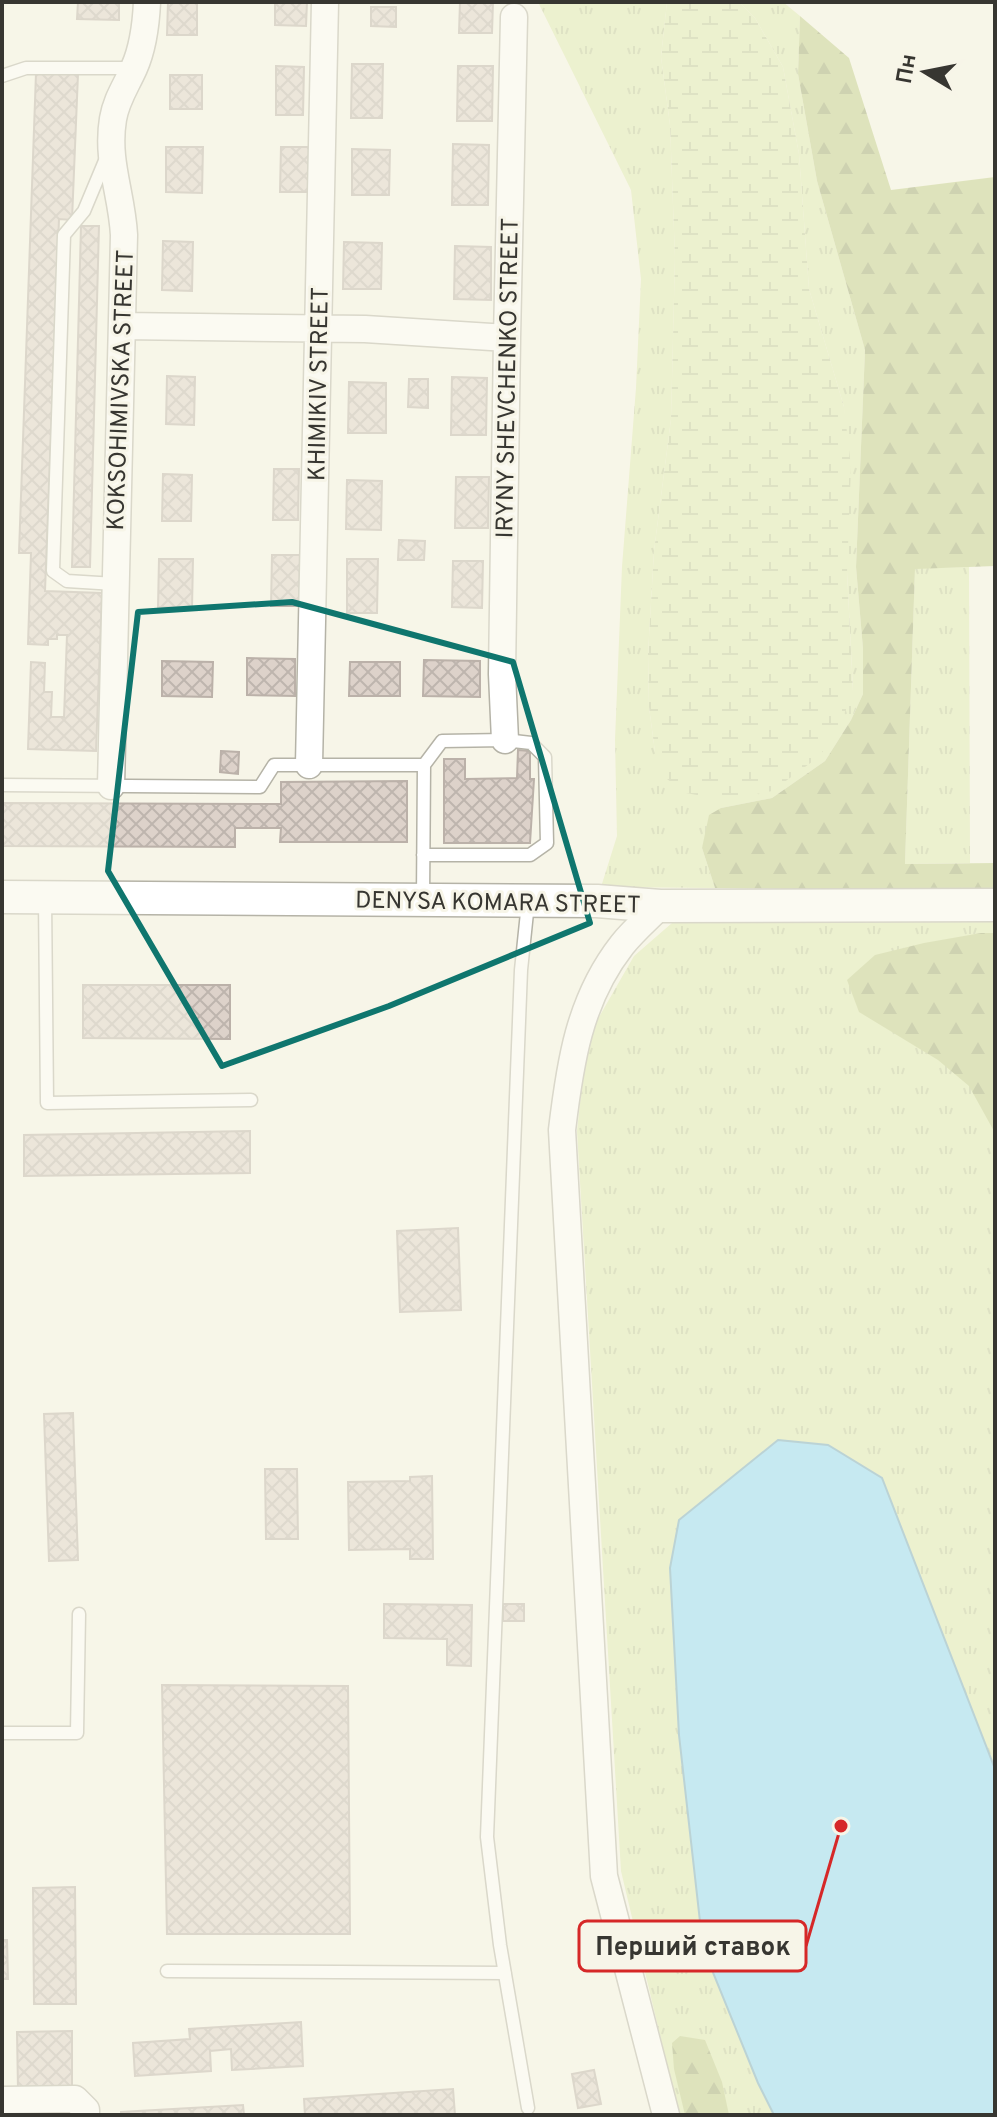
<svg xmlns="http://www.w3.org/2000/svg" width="997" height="2117" viewBox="0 0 997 2117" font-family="Overpass,sans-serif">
  <defs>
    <pattern id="grass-tufts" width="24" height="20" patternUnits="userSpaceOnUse" patternTransform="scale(2)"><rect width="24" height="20" fill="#deeab1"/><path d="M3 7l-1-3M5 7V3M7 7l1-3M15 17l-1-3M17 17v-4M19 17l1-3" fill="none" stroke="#bfc999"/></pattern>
    <pattern id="forest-firs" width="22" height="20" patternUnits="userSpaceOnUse" patternTransform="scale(2)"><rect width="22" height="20" fill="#bfcd88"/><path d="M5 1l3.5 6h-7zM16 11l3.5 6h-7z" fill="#9ca770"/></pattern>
    <pattern id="wetland-marsh" width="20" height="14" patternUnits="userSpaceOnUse" patternTransform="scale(2)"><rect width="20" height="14" fill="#deeab1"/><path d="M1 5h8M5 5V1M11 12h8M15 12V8" fill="none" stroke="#bfc999"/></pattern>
    <pattern id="building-cross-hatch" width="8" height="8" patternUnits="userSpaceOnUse" patternTransform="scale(2)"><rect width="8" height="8" fill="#ddd2ca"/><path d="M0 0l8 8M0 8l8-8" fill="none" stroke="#beb5ae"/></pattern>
  </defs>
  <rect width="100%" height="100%" fill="#f7f5e8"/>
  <path fill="url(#grass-tufts)" d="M538 2H667L661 57 670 125 675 257 671 419 654 551 648 654 649 707 655 752 853 690 847 572 844 407 809 289 799 154 783 67 755 18 739 2H783L800 16 798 74 817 181 865 350 856 567 863 649V694L851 720 825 761 772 798 721 808 702 848 715 888 601 887 617 836 615 740 622 567 636 388 641 279 631 190Z
    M969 567 970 863 905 864 915 568Z
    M995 921V1769L882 1477 828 1445 670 1568 679 1735 703 1948 758 2083 774 2115H679L621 1871 577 1131 584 1066 595 1024 634 956 672 923Z"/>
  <path fill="url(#forest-firs)" d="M800 16 849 58 891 190 995 177V566L915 569 905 864 995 863V891L715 888 702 848 709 815 721 808 772 798 825 761 851 720 863 694V649L856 567 865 350 817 181 798 74Z
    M981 933H995V1133L969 1086 938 1060 859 1012 847 980 875 955 924 943Z
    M680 2036 705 2040 722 2082 729 2115H685L674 2069 672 2043Z"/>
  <path fill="url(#wetland-marsh)" d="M667 2H739L755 18 783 67 799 154 809 289 844 407 851 467 847 572 853 691 843 717 820 756 772 791 724 800 686 793 667 779 655 752 649 707 648 654 654 551 671 419 675 257 670 125 661 57Z"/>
  <path fill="#8bd9fc" stroke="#72a8bf" stroke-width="2" d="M778 1440 828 1445 882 1478 995 1769V2115H774L758 2083 703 1948 679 1735 670 1568 679 1520Z"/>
  <path fill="url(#building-cross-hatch)" stroke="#bbb1a9" stroke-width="2" d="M78 2H119V20L77 19Z
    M168 2H197V35H167Z
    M275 2H307L306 26 275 25Z
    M460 2H493L492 33H459Z
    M371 7H396V27L371 26Z
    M352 64H383L382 118H351Z
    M276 66 304 67 303 115H276Z
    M458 66H493L492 121H457Z
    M36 73 78 74 72 220 59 219 45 591 102 593 96 751 28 749 31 662 45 663 44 692H52L51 717H64L67 635H57V639H48V645L28 644 31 553H19Z
    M170 75H202V109H170Z
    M453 144 489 145 488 205H452Z
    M166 147H203L202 193 166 192Z
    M281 147H309L308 192H280Z
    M352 149 390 150 389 195H352Z
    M81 226H99L90 567H72Z
    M163 241 193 242 192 291 162 290Z
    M344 242 382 243 381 289H343Z
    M455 246 491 247V300L454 299Z
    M167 376 195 377 194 425 166 424Z
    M452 377 487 378 486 435H451Z
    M409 379H428V408L408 407Z
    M349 382 386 383V433H348Z
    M274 469H299L298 520H273Z
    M163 474 192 475 191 521H162Z
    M456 477H489L488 528H455Z
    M347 480 382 481 381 530 346 529Z
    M399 540 425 541 424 560H398Z
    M272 555H300L299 606H271Z
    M159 559H193L192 608 158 607Z
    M347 559H378L377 613H347Z
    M453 561H483L482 608 452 607Z
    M247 658 295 659V696L247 695Z
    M424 660 480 661V697L423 696Z
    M162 661 213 662 212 697 162 696Z
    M350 662H400V696H349Z
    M518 750 530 751V779H534L530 843H444V759H465V779L517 778Z
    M221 751 239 752 238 774 220 772Z
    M407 781V842H280L281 828H235V847L2 846V803L281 804V782Z
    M83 985H230V1039L83 1038Z
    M250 1131V1173L24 1176V1135Z
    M458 1228 461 1310 400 1312 397 1231Z
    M73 1413 78 1560 49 1561 44 1414Z
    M265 1469H297L298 1539H266Z
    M432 1476 433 1559H410V1549L349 1550 348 1482 410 1481V1477Z
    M384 1604 472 1605 471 1666 447 1665V1639L384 1638Z
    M503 1604H524V1621H503Z
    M162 1685 348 1686 350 1934H167Z
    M75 1887 76 2004H34L33 1888Z
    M2 1940H7L8 1979H2Z
    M301 2022 303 2066 232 2070 231 2049 210 2051 211 2071 135 2076 133 2043 190 2039 189 2029Z
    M72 2031V2089H18L17 2032Z
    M594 2070 601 2104 578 2108 572 2074Z
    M453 2089 455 2115H305L304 2099Z
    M243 2105 244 2115H121V2112Z"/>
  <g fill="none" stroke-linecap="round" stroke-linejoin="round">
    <g stroke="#b5b3a7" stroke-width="15">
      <path id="service" d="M2 76 26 68H134
        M107 156 84 211 64 235 53 571 67 581 115 584
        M2 785 260 787 274 765H424L442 741 505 740 531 743 545 757 547 843 530 855H423
        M45 898 47 1103 251 1100
        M423 898 424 765
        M2 1733H77L79 1614
        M167 1971 505 1973
        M528 2108 500 1945 487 1837 521 970 528 903"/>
    </g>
    <g stroke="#b5b3a7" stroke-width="29">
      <path id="minor" d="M122 326 365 329 507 338
        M505 740 502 674 507 338 514 17
        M309 765 325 2
        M111 786 124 235C122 194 106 161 113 119 116 100 126 86 134 68 143 48 146 24 147 2
        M660 906C647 919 633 931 622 945 579 1000 570 1063 562 1130L604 1876 666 2115
        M2 2100 75 2099 86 2110V2115"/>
    </g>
    <g stroke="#b5b3a7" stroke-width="35">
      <path id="tertiary" d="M2 897 597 901 660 906 995 905"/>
    </g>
    <use href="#service" stroke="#fff" stroke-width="12"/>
    <use href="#minor" stroke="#fff" stroke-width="26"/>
    <use href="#tertiary" stroke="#fff" stroke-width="32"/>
  </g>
  <path d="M0 0H997V2117H0ZM292 602 513 662 590 923 389 1006 222 1066 108 871 138 612Z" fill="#f7f5e8" fill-opacity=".55" fill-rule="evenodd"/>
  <path fill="none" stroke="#0f766e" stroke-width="6" stroke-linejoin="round" d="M292 602 513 662 590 923 389 1006 222 1066 108 871 138 612Z"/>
  <g text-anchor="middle" stroke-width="6" stroke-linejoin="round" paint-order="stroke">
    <g font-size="24" fill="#373631" stroke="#f7f5e8">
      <text transform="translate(507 378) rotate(-89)" y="8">IRYNY SHEVCHENKO STREET</text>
      <text transform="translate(318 384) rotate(-89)" y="8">KHIMIKIV STREET</text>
      <text transform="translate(120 390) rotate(-88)" y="8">KOKSOHIMIVSKA STREET</text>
      <text transform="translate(498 902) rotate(1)" y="8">DENYSA KOMARA STREET</text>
    </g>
  </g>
  <path fill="none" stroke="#d62828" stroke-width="3" d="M841 1826L806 1946"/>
  <circle fill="#d62828" stroke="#f7f5e8" stroke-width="3" cx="841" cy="1826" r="8"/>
  <rect fill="#f7f5e8" stroke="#d62828" stroke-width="3" x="579" y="1921" width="227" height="50" rx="8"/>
  <g font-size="26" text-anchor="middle" font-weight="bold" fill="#373631">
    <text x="693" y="1955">Перший ставок</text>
  </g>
  <rect width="997" height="2117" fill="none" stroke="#373631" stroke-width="8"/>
  <g transform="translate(925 72) rotate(280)" stroke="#f7f5e8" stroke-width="6" paint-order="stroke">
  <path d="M0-6L14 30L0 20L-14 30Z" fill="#373631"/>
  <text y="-12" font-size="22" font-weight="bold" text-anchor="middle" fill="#373631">Пн</text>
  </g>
</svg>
